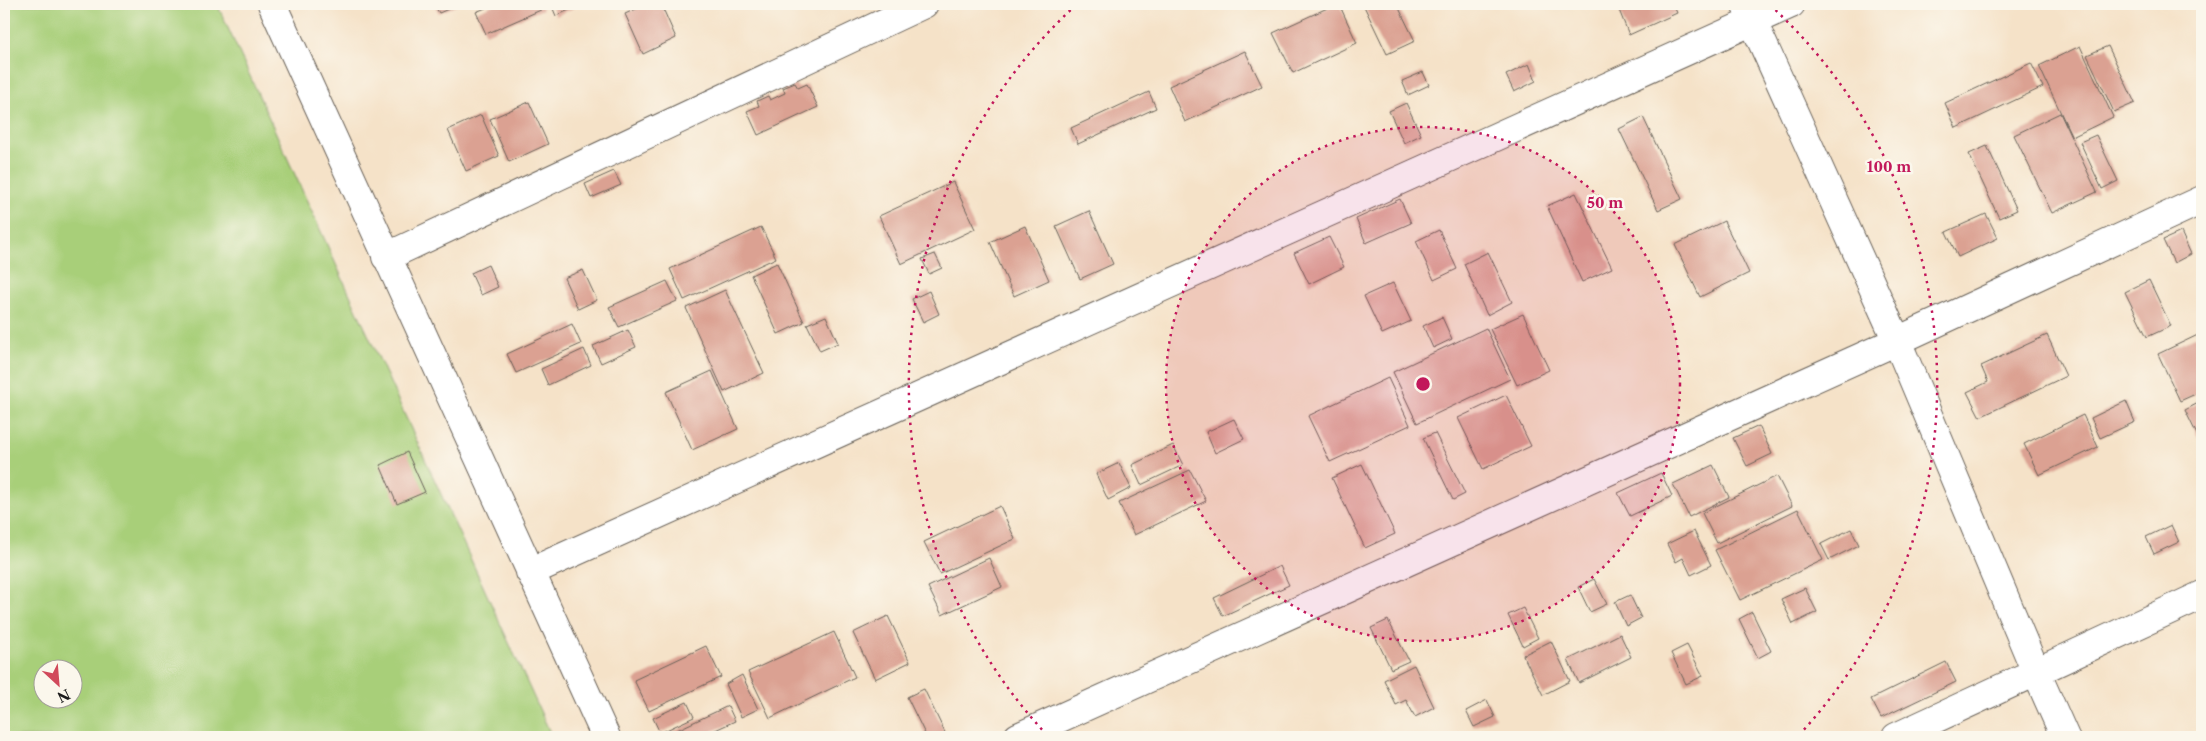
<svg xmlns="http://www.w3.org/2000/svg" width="2206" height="741" viewBox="0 0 2206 741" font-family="'Libre Caslon Text',serif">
  <rect width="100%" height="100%" fill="#fbf7ec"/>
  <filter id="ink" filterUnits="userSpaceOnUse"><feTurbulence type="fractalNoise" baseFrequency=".02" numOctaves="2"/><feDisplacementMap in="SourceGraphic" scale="10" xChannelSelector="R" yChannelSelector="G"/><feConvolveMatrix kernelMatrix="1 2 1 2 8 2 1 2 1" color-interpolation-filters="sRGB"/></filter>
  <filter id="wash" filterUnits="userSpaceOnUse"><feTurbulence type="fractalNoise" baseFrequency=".0096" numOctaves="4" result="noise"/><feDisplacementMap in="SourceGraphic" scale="20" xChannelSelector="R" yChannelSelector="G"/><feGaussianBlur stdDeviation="1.12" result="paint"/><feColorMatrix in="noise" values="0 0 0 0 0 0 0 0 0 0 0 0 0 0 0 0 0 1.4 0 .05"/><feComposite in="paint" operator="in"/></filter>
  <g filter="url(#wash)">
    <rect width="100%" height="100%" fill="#f5e2c8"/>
    <path fill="#a8cf79" stroke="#62764a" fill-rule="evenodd" d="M4 4H217L552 737H4ZM42 668H72V698H42Z"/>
    <g id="blocks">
      <path fill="#dba192" d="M434 4H460L439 13Z
        M495 4H541L543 9 486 34 476 12Z
        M551 4H582L556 16Z
        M647 4H661L676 38 643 54 625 14Z
        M1336 4H1339L1357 43 1293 73 1273 33Z
        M1363 4H1397L1415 41 1387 54Z
        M1633 4H1673L1677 13 1629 35 1619 10Z
        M2080 46 2113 117 2072 137 2039 66Z
        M2108 46 2135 103 2114 112 2087 55Z
        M1245 51 1262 86 1185 122 1169 86Z
        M2031 63 2043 87 1956 128 1945 103Z
        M1529 64 1536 81 1514 92 1506 75Z
        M1423 72 1429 85 1408 95 1402 81Z
        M795 83 798 88 807 84 818 107 758 135 747 111 759 106 757 101 768 96 770 100 785 93 783 88Z
        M1149 92 1156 108 1078 144 1071 128Z
        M529 102 548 144 509 162 490 119Z
        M1406 103 1421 135 1404 143 1389 111Z
        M2060 113 2097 192 2052 213 2014 135Z
        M481 115 499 156 466 171 448 130Z
        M1643 117 1682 199 1658 210 1619 129Z
        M2096 135 2118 181 2102 189 2080 142Z
        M1987 146 2017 210 1999 218 1969 154Z
        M614 171 621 185 591 198 585 184Z
        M953 182 975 229 901 264 879 216Z
        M1576 193 1612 268 1582 282 1547 206Z
        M1400 199 1411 223 1366 243 1356 219Z
        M1089 211 1113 264 1080 279 1056 226Z
        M1986 214 1998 238 1958 257 1946 232Z
        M1724 221 1749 273 1700 297 1675 245Z
        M1025 226 1049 280 1014 296 990 242Z
        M761 227 776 258 684 300 670 269Z
        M1439 230 1457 269 1434 280 1416 241Z
        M2181 232 2191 254 2174 263 2163 240Z
        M1329 237 1344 267 1309 284 1294 253Z
        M1488 252 1512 302 1487 315 1464 264Z
        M935 254 942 268 929 274 922 259Z
        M777 263 804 322 778 334 751 275Z
        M488 265 498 287 481 295 471 273Z
        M583 270 597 300 578 309 564 278Z
        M2149 280 2171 326 2147 337 2125 292Z
        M667 281 677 301 619 327 609 307Z
        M1393 283 1411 321 1382 334 1364 296Z
        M725 290 764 373 724 392 686 308Z
        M929 291 939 314 923 322 912 299Z
        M1523 314 1549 370 1517 385 1490 329Z
        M826 316 838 343 820 351 807 324Z
        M1442 317 1452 339 1433 348 1423 326Z
        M572 324 581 344 516 373 507 354Z
        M1486 328 1510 379 1417 423 1393 372Z
        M628 330 636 347 601 363 593 346Z
        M2202 333V391L2180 401 2158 354Z
        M2047 335 2066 376 1980 417 1967 392 1988 382 1981 366Z
        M584 349 591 365 548 385 541 369Z
        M712 371 738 429 692 450 666 392Z
        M1388 378 1410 425 1330 462 1308 416Z
        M1506 395 1531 446 1483 469 1458 418Z
        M2126 401 2135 422 2100 438 2091 418Z
        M2202 401V445L2185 410Z
        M2083 415 2098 447 2039 475 2024 444Z
        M1234 419 1244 439 1215 453 1206 432Z
        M1759 426 1772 454 1747 466 1733 438Z
        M1435 433 1465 494 1453 500 1423 438Z
        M1173 445 1183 465 1141 485 1132 465Z
        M407 452 425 492 397 504 380 465Z
        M1119 463 1131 488 1108 500 1096 474Z
        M1362 464 1395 534 1365 548 1332 478Z
        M1713 465 1729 497 1689 517 1673 484Z
        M1190 470 1206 501 1134 535 1119 503Z
        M1661 473 1672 496 1630 516 1618 493Z
        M1777 476 1792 506 1717 543 1702 513Z
        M1000 506 1015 539 940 574 924 542Z
        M1798 509 1823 560 1740 600 1715 550Z
        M2171 525 2179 542 2154 554 2146 537Z
        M1851 529 1859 545 1829 560 1821 544Z
        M1694 531 1711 565 1691 575 1683 558 1676 562 1667 544Z
        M989 558 1002 587 942 615 928 587Z
        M1280 566 1289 585 1223 616 1214 598Z
        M1594 579 1607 604 1590 612 1578 587Z
        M1805 588 1817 612 1793 624 1781 599Z
        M1630 595 1641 618 1626 626 1615 602Z
        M1523 608 1538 638 1523 646 1508 615Z
        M1752 612 1771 651 1758 658 1739 619Z
        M888 616 910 662 875 679 853 633Z
        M1388 620 1409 661 1391 669 1371 628Z
        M834 632 855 677 770 718 748 672Z
        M1620 634 1631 657 1579 683 1568 660Z
        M1551 641 1570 681 1543 695 1523 655Z
        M1687 645 1703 676 1686 684 1671 653Z
        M706 646 721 677 649 711 634 680Z
        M1946 662 1956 682 1881 718 1871 699Z
        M1414 665 1434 707 1415 717 1406 700 1396 705 1384 680Z
        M742 675 758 709 741 717 726 684Z
        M924 689 947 737H918L925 734 907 697Z
        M1487 700 1495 717 1474 727 1466 711Z
        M687 702 694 717 660 733 653 718Z
        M728 706 735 721 700 737H662Z"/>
    </g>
  </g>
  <g filter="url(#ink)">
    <use href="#blocks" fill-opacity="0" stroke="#686158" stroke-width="1"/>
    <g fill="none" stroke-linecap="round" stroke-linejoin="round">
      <g stroke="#686158" stroke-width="30">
        <path id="minor" d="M272 4 606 737
          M1745 4 1897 341 2036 672 2065 737
          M386 257 924 4
          M530 572 1791 4
          M1018 737 1897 341 2202 200
          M1896 737 2202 595"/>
      </g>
      <use href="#minor" stroke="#fff" stroke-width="28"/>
    </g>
  </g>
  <circle cx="1423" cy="384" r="257" fill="#c2185b" fill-opacity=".12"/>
  <g fill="none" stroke="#c2185b" stroke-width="2.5" stroke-dasharray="2.5 5">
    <circle cx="1423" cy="384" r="257"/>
    <path d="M1047 735A514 514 0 0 1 1076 5M1770 5A514 514 0 0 1 1799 735"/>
  </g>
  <circle cx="1423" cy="384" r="8" fill="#c2185b" stroke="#fbf7ec" stroke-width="2.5"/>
  <g font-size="15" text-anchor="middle" font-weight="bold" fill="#c2185b" stroke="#fbf7ec" stroke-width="5" stroke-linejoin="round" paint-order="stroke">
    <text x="1889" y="172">100 m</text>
    <text x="1605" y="208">50 m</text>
  </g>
  <rect width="2206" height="741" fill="none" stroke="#fbf7ec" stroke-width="20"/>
  <g transform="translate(58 684) rotate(154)"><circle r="24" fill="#fbf7ec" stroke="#a29f99"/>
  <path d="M0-4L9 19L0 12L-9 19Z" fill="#d1495b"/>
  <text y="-8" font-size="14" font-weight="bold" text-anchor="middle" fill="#1c1c1c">N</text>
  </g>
</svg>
